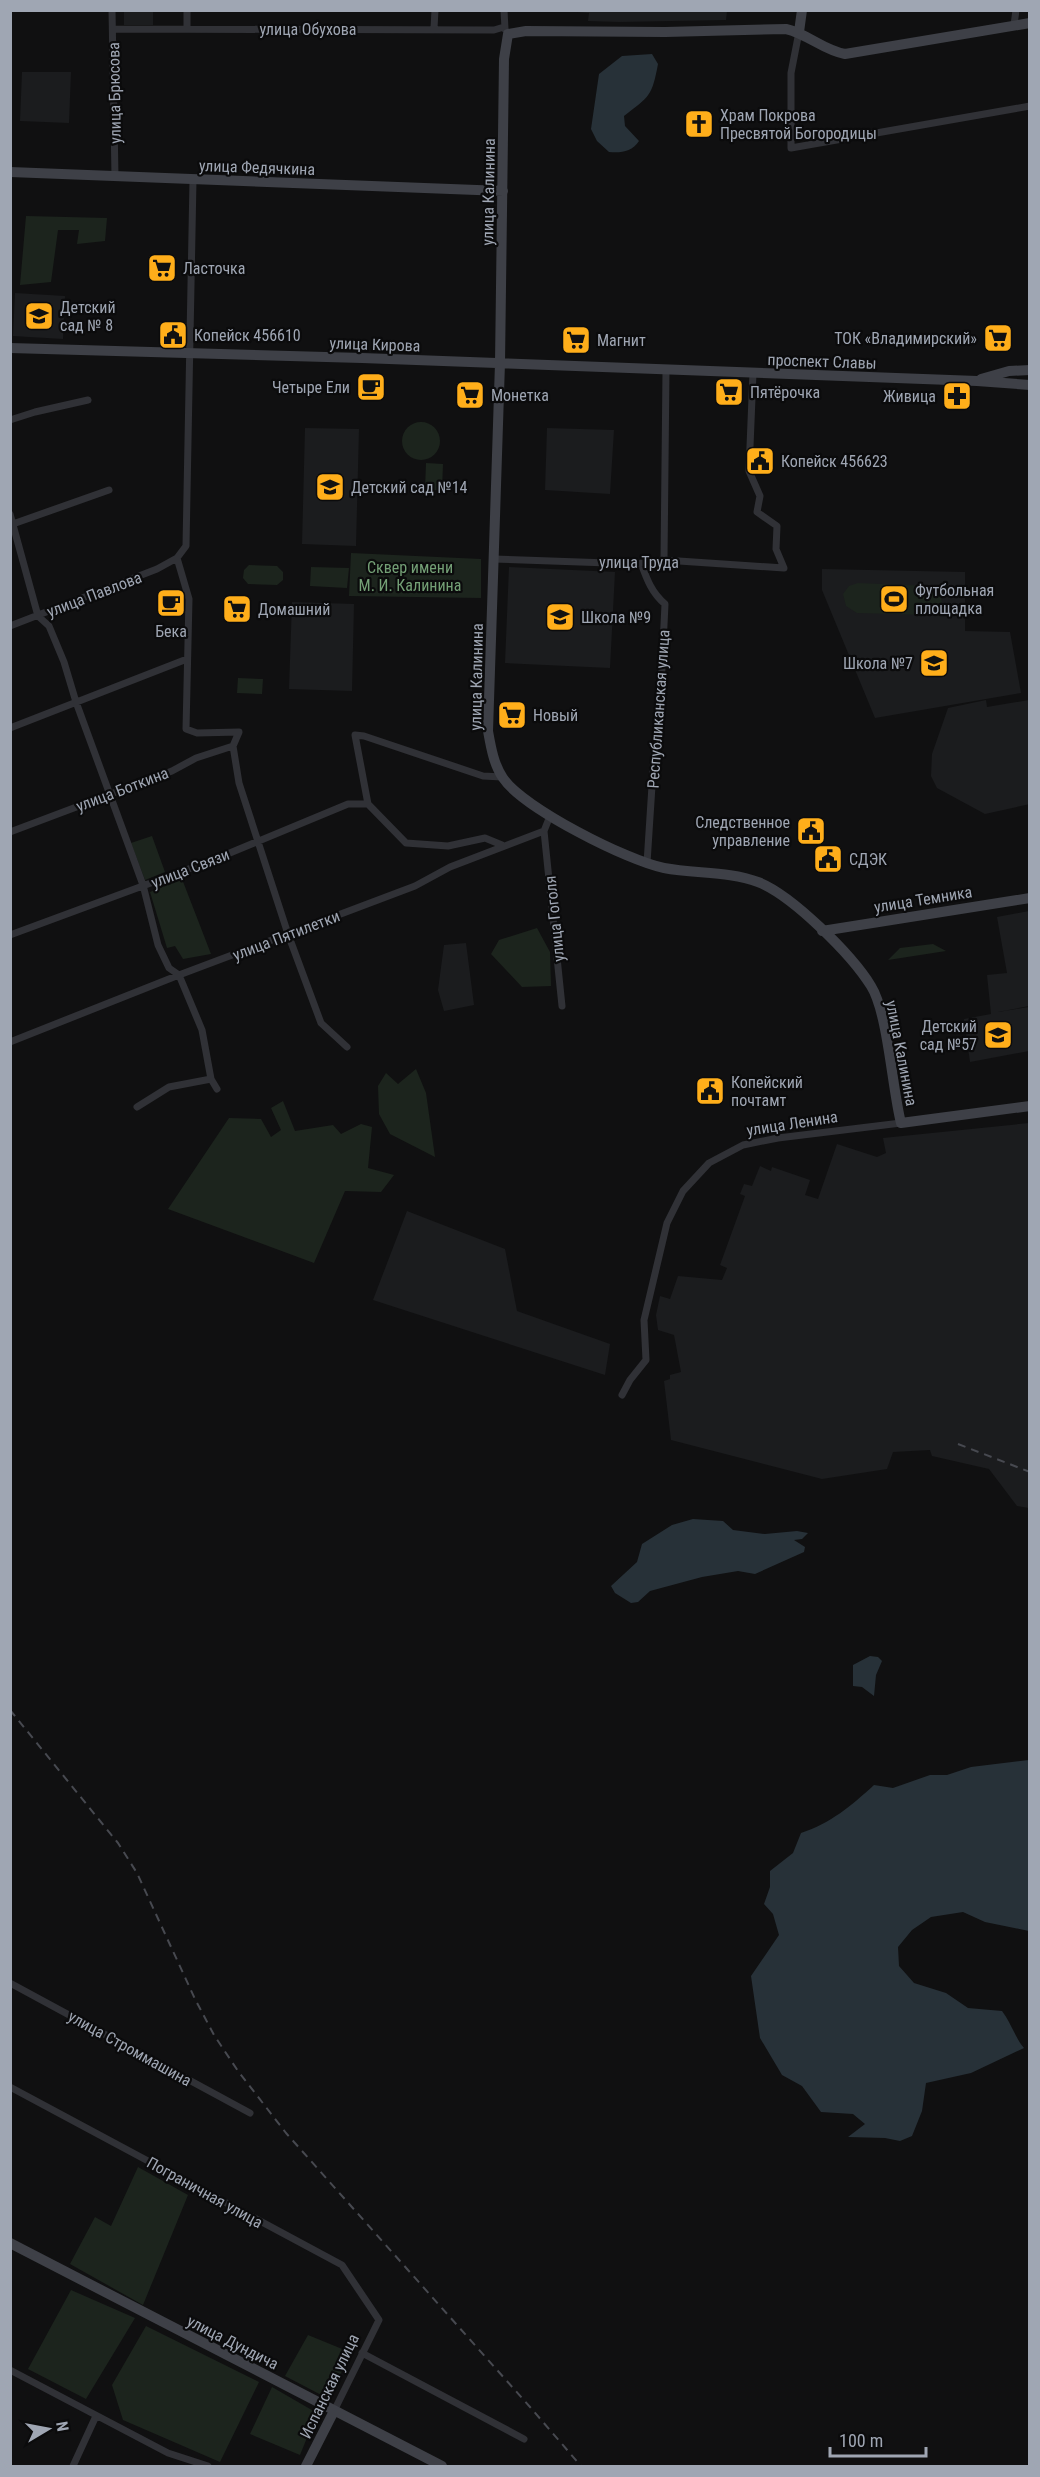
<svg xmlns="http://www.w3.org/2000/svg" width="1040" height="2477" viewBox="0 0 1040 2477" font-family="'Roboto Condensed',sans-serif">
  <rect width="100%" height="100%" fill="#101011"/>
  <path fill="#1b1c1e" d="M124 11H153V25H124Z
    M565 11 566 10 727 11 726 20 619 22 588 21 589 13Z
    M22 72H71L69 123 20 121Z
    M15 293 65 296 63 339 13 336Z
    M305 428 359 429 356 546 302 544Z
    M547 428 614 430 610 494 545 490Z
    M509 567 615 572 610 668 505 663Z
    M822 569 965 572V631L1010 632 1021 693 875 718 822 590Z
    M292 602 354 604 352 691 289 689Z
    M986 700 987 707 1029 700 1030 804 985 814 937 788 931 776 932 754 948 708Z
    M1029 911V1006L998 1012 1029 1007V1051L970 1062 964 1019 991 1014 987 975 1007 973 997 917Z
    M466 943 474 1005 444 1011 438 990 444 945Z
    M1029 1123V1508L1017 1506 989 1469 932 1456 930 1450 893 1452 887 1469 822 1479 671 1440 664 1381 670 1379V1375L681 1372 674 1335 658 1330 656 1315 660 1296 670 1299 678 1276 722 1280 727 1268 720 1265 745 1196 740 1194 744 1184 752 1186 760 1166 771 1171 772 1167 810 1180 805 1195 818 1199 837 1144 877 1157 886 1153 883 1138Z
    M407 1211 505 1249 517 1311 610 1344 605 1375 373 1300Z"/>
  <path fill="#1c241d" d="M26 216 107 218 105 241 77 244 79 230H58L51 282 20 285Z
    M402 441a19 19 0 1 1 38 0a19 19 0 1 1-38 0Z
    M426 463 443 464 442 490H425Z
    M351 553 481 559V598L349 596Z
    M249 565 277 566 283 572V580L277 585 248 584 243 578 244 570Z
    M311 567 349 568 347 588 310 586Z
    M858 583 930 586 939 592 942 602 937 612 928 615 857 613 846 606 843 594 849 586Z
    M238 678 263 679 262 694 237 693Z
    M152 836 165 872 145 880 131 843Z
    M182 879 211 954 183 959 175 946 167 948 150 892Z
    M537 928 550 952 551 986 522 987 491 954 499 940Z
    M933 944 946 951 888 960 900 948Z
    M416 1069 426 1093 435 1157 390 1134 379 1114 378 1086 386 1073 398 1084Z
    M283 1101 295 1131 333 1125 341 1134 361 1124 372 1127 368 1168 394 1175 381 1192 345 1191 314 1263 168 1209 229 1118 261 1119 271 1137 281 1130 271 1108Z
    M138 2167 188 2195 143 2305 70 2264 95 2217 111 2226Z
    M71 2290 135 2318 86 2399 28 2369Z
    M146 2326 259 2382 220 2462 123 2420 112 2385Z
    M308 2335 352 2353 327 2398 285 2376Z
    M272 2387 317 2413 300 2455 250 2434Z"/>
  <path fill="#273138" d="M652 54 658 64C652 96 650 96 624 116L625 126 639 141C632 152 621 153 609 152L597 141 591 129 599 74 622 56Z
    M693 1519 723 1521 733 1530 765 1534 797 1531 808 1533 802 1539 794 1540 805 1547 804 1552 755 1574 738 1571 702 1577 650 1591 638 1602 631 1603 615 1593 611 1586 637 1562 642 1544 672 1525Z
    M870 1656 878 1657 882 1661 876 1675 874 1696 862 1687 853 1686V1665Z
    M1029 1760V1931L985 1922 963 1912 931 1917 912 1930 898 1947 899 1966 914 1983 946 1993 968 2008 1002 2011C1011 2023 1015 2037 1024 2048L971 2073 926 2083 922 2111 912 2136 900 2141 885 2138 848 2137 865 2124 853 2114 821 2112 802 2086 782 2075 760 2038 751 1976 779 1935 773 1914 764 1904 770 1887V1871L793 1853 801 1833C831 1823 851 1806 874 1785L893 1788 930 1775H947L971 1767Z"/>
  <g fill="none" stroke-linecap="round" stroke-linejoin="round">
    <path stroke="#303136" stroke-width="7" d="M112 10 115 176
      M504 10 505 29
      M1014 25 1016 10
      M434 28 435 10
      M113 29 494 30 504 27
      M187 29V10
      M799 32 791 73V148L1030 106
      M193 180 186 546 177 558 189 599 186 729 197 733 239 732 233 746 239 783 288 934 321 1023 347 1047
      M10 420 35 412 88 400
      M10 514 38 616 49 626 64 662 76 702 143 885 158 945 169 968 179 975 202 1030 211 1079 217 1089
      M10 525 109 490
      M493 559 637 564 664 560 784 568 776 549 777 526 757 512 760 496 749 471 753 373
      M664 560 666 370
      M641 563C647 580 652 593 665 604L659 729 654 755 647 863
      M10 626 157 569 177 558
      M10 728 187 659
      M502 777 483 776 364 736 355 735 368 804 406 843 448 846 485 838 502 845
      M544 831 562 1006
      M10 832 172 771 196 758 233 746
      M10 935 213 860 348 804H368
      M10 1042 179 975 415 886 450 867 544 831 550 816
      M137 1107 169 1087 211 1079
      M622 1395 630 1380 646 1360 644 1320 667 1223 683 1191 709 1163 743 1145 778 1138 901 1123
      M10 1983 250 2113
      M10 2087 342 2265 379 2320 334 2411
      M362 2353 524 2439
      M10 2370 168 2453 208 2466
      M73 2466 96 2416"/>
    <path stroke="#3e4047" stroke-width="10" d="M1030 23 845 54C823 50 808 34 786 29L665 32 526 31 508 34 504 59 500 363 488 731C491 748 494 765 503 778 523 808 628 861 664 868 695 874 729 871 758 882 792 895 852 955 871 986 888 1013 892 1088 901 1123L1030 1106
      M799 32 802 10
      M10 172 503 191
      M10 348 362 358 977 381 1030 385
      M981 379 1009 371 1030 370
      M822 931 1030 898
      M10 2243 442 2466
      M306 2466 334 2411"/>
    <path stroke="#474950" stroke-width="2" stroke-dasharray="8 6" stroke-linecap="butt" d="M958 1444 1030 1472
      M10 1710 118 1843 137 1873 195 1999 214 2035 238 2071 286 2133 530 2407 581 2466"/>
  </g>
  <defs>
    <g id="church-square" transform="scale(1.5)"><rect x="-9" y="-9" width="18" height="18" rx="4" fill="#ffae1a" stroke="#0b0b0c"/><path d="M-1.2-6h2.4v3.5h3.3v2.4h-3.3V6h-2.4V-.1h-3.3v-2.4h3.3Z" fill="#111"/></g>
    <g id="supermarket-square" transform="scale(1.5)"><rect x="-9" y="-9" width="18" height="18" rx="4" fill="#ffae1a" stroke="#0b0b0c"/><path d="M-6-5.5h2.5l.6 2H6L4.5 2H-2.5L-4.4-4H-6ZM-1.5 3.2a1.3 1.3 0 1 0 .1 0ZM3 3.2a1.3 1.3 0 1 0 .1 0Z" fill="#111"/></g>
    <g id="school-square" transform="scale(1.5)"><rect x="-9" y="-9" width="18" height="18" rx="4" fill="#ffae1a" stroke="#0b0b0c"/><path d="M0-5L7-2L0 1L-7-2ZM-4 1L0 2.5L4 1V4Q0 6-4 4Z" fill="#111"/></g>
    <g id="civic-square" transform="scale(1.5)"><rect x="-9" y="-9" width="18" height="18" rx="4" fill="#ffae1a" stroke="#0b0b0c"/><path d="M-.6-6.5H3V-4.5H.6V-3L4-1V1h2V6H-6V1h2V-1L-.6-3ZM-1.2 2.5V6h2.4V2.5Z" fill="#111"/></g>
    <g id="cafe-square" transform="scale(1.5)"><rect x="-9" y="-9" width="18" height="18" rx="4" fill="#ffae1a" stroke="#0b0b0c"/><path d="M-5.5-4.5H6V0H3Q3 3.5 0 3.5H-2.5Q-5.5 3.5-5.5 0ZM3-3.2v2h1.7v-2ZM-6 4.5H4V6H-6Z" fill="#111"/></g>
    <g id="pharmacy-square" transform="scale(1.5)"><rect x="-9" y="-9" width="18" height="18" rx="4" fill="#ffae1a" stroke="#0b0b0c"/><path d="M-2-6h4v4h4v4h-4v4h-4v-4h-4v-4h4Z" fill="#111"/></g>
    <g id="stadium-square" transform="scale(1.5)"><rect x="-9" y="-9" width="18" height="18" rx="4" fill="#ffae1a" stroke="#0b0b0c"/><path d="M0-5a6.5 5 0 1 0 0 10a6.5 5 0 1 0 0-10ZM-3.5-1.8h7v3.6h-7Z" fill="#111"/></g>
  </defs>
  <g fill-rule="evenodd">
    <use href="#church-square" x="699" y="124"/>
    <use href="#supermarket-square" x="162" y="268"/>
    <use href="#school-square" x="39" y="316"/>
    <use href="#civic-square" x="173" y="335"/>
    <use href="#supermarket-square" x="998" y="338"/>
    <use href="#supermarket-square" x="576" y="340"/>
    <use href="#cafe-square" x="371" y="387"/>
    <use href="#supermarket-square" x="729" y="392"/>
    <use href="#supermarket-square" x="470" y="395"/>
    <use href="#pharmacy-square" x="957" y="396"/>
    <use href="#civic-square" x="760" y="461"/>
    <use href="#school-square" x="330" y="487"/>
    <use href="#stadium-square" x="894" y="599"/>
    <use href="#cafe-square" x="171" y="603"/>
    <use href="#supermarket-square" x="237" y="609"/>
    <use href="#school-square" x="560" y="617"/>
    <use href="#school-square" x="934" y="663"/>
    <use href="#supermarket-square" x="512" y="715"/>
    <use href="#civic-square" x="811" y="831"/>
    <use href="#civic-square" x="828" y="859"/>
    <use href="#school-square" x="998" y="1035"/>
    <use href="#civic-square" x="710" y="1091"/>
  </g>
  <g text-anchor="middle" stroke-width="4.5" stroke-linejoin="round" paint-order="stroke">
    <g font-size="16" fill="#9fa6b3" stroke="#0b0b0c">
      <text x="308" y="35">улица Обухова</text>
      <text transform="translate(114 93) rotate(-91)" y="6">улица Брюсова</text>
      <text transform="translate(257 167) rotate(2)" y="6">улица Федячкина</text>
      <text transform="translate(488 192) rotate(-89)" y="6">улица Калинина</text>
      <text transform="translate(375 344) rotate(2)" y="6">улица Кирова</text>
      <text transform="translate(822 361) rotate(2)" y="6">проспект Славы</text>
      <text x="639" y="568">улица Труда</text>
      <text transform="translate(94 594) rotate(-21)" y="6">улица Павлова</text>
      <text transform="translate(476 677) rotate(-89)" y="6">улица Калинина</text>
      <text transform="translate(658 709) rotate(-86)" y="6">Республиканская улица</text>
      <text transform="translate(122 789) rotate(-21)" y="6">улица Боткина</text>
      <text transform="translate(190 868) rotate(-21)" y="6">улица Связи</text>
      <text transform="translate(923 899) rotate(-9)" y="6">улица Темника</text>
      <text transform="translate(554 919) rotate(-96)" y="6">улица Гоголя</text>
      <text transform="translate(286 935) rotate(-21)" y="6">улица Пятилетки</text>
      <text transform="translate(902 1053) rotate(79)" y="6">улица Калинина</text>
      <text transform="translate(792 1123) rotate(-9)" y="6">улица Ленина</text>
      <text transform="translate(130 2048) rotate(29)" y="6">улица Строммашина</text>
      <text transform="translate(205 2192) rotate(29)" y="6">Пограничная улица</text>
      <text transform="translate(233 2342) rotate(27)" y="6">улица Дундича</text>
      <text transform="translate(329 2386) rotate(-64)" y="6">Испанская улица</text>
    </g>
    <g font-size="16" fill="#9fa6b3" stroke="#0b0b0c" text-anchor="start">
      <text x="720" y="121">Храм Покрова<tspan x="720" dy="18">Пресвятой Богородицы</tspan></text>
      <text x="183" y="274">Ласточка</text>
      <text x="60" y="313">Детский<tspan x="60" dy="18">сад № 8</tspan></text>
      <text x="194" y="341">Копейск 456610</text>
      <text x="977" y="344" text-anchor="end">ТОК «Владимирский»</text>
      <text x="597" y="346">Магнит</text>
      <text x="350" y="393" text-anchor="end">Четыре Ели</text>
      <text x="750" y="398">Пятёрочка</text>
      <text x="491" y="401">Монетка</text>
      <text x="936" y="402" text-anchor="end">Живица</text>
      <text x="781" y="467">Копейск 456623</text>
      <text x="351" y="493">Детский сад №14</text>
      <text x="915" y="596">Футбольная<tspan x="915" dy="18">площадка</tspan></text>
      <text x="258" y="615">Домашний</text>
      <text x="581" y="623">Школа №9</text>
      <text x="171" y="637" text-anchor="middle">Бека</text>
      <text x="913" y="669" text-anchor="end">Школа №7</text>
      <text x="533" y="721">Новый</text>
      <text x="790" y="828" text-anchor="end">Следственное<tspan x="790" dy="18">управление</tspan></text>
      <text x="849" y="865">СДЭК</text>
      <text x="977" y="1032" text-anchor="end">Детский<tspan x="977" dy="18">сад №57</tspan></text>
      <text x="731" y="1088">Копейский<tspan x="731" dy="18">почтамт</tspan></text>
    </g>
    <g font-size="16" fill="#74a076" stroke="#0b0b0c">
      <text x="410" y="573">Сквер имени<tspan x="410" dy="18">М. И. Калинина</tspan></text>
    </g>
  </g>
  <rect width="1040" height="2477" fill="none" stroke="#9fa6b3" stroke-width="24"/>
  <g transform="translate(48 2429) rotate(80)" stroke="#0b0b0c" stroke-width="4.5" paint-order="stroke">
  <path d="M0-4.5L10 22L0 15L-10 22Z" fill="#9fa6b3"/>
  <text y="-9" font-size="16" font-weight="bold" text-anchor="middle" fill="#9fa6b3">N</text>
  </g>
  <path d="M830 2447v9h96v-9" fill="none" stroke="#9fa6b3" stroke-width="3"/>
  <text x="839" y="2447" font-size="18" fill="#9fa6b3" stroke="#0b0b0c" stroke-width="4.5" paint-order="stroke">100 m</text>
</svg>
